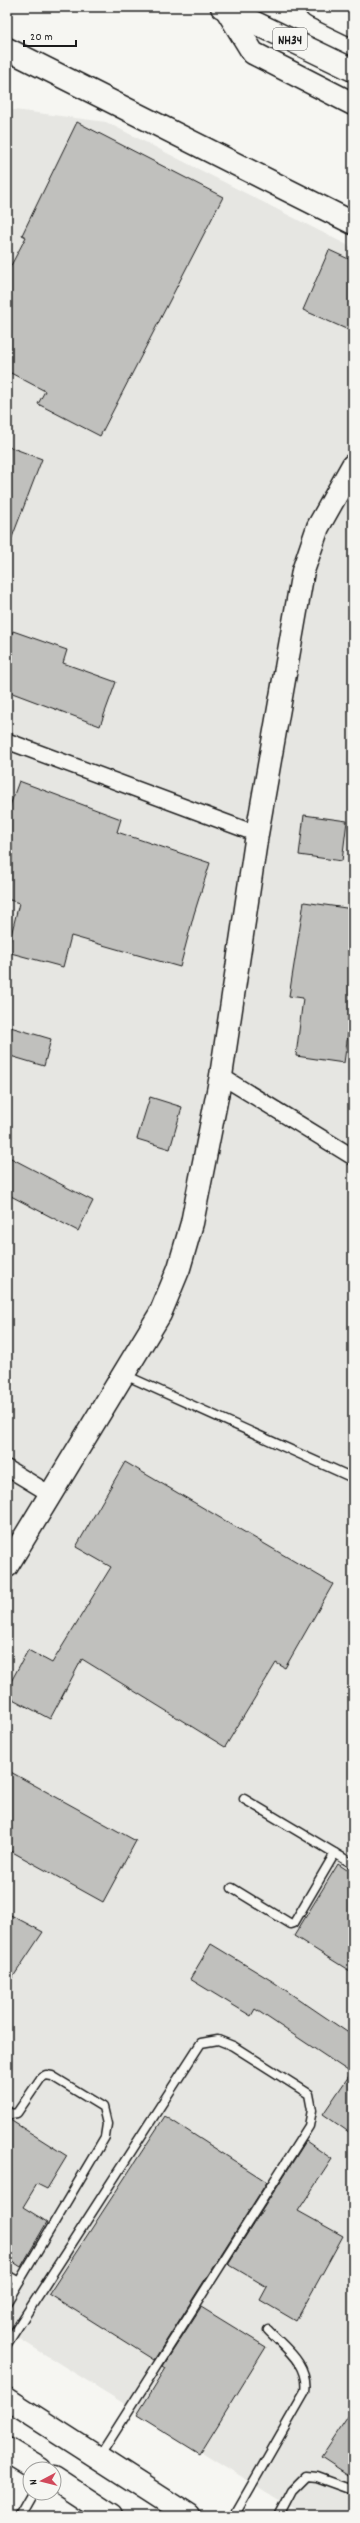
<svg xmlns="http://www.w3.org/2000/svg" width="360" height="2523" viewBox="0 0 360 2523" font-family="Dekko,sans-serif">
  <rect width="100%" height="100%" fill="#f6f6f2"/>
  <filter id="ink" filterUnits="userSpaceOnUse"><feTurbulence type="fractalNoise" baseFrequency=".025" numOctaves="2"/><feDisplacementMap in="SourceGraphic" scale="8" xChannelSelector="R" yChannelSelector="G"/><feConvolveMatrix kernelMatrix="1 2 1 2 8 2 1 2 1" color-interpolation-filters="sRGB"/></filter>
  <g filter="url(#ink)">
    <path fill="#e6e6e2" d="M7 109 106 122 353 248V2516H305L7 2331Z"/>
    <path fill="#c0c0bd" stroke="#1c1c1c" d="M77 122 223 197 100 436 38 404 45 391 7 371V273L26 237 22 235Z
      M329 250 353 261V332L303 310Z
      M7 446 42 459 8 548H7Z
      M13 631 67 650 63 663 116 682 100 726 7 691V647Z
      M19 781 121 819 117 832 210 863 194 914 180 967 71 936 63 967 7 952 19 903 7 899V814Z
      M304 815 347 821 342 861 299 855Z
      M304 902 353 909V997L344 1063 296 1056 303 998 289 996Z
      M7 1026 51 1039 44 1066 7 1055Z
      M150 1097 182 1107 170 1149 137 1139Z
      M7 1156 93 1201 78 1231 7 1194Z
      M125 1462 333 1584 285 1668 276 1663 225 1747 82 1659 50 1719 7 1696V1689L28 1650 52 1663 111 1567 76 1547Z
      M7 1770 136 1841 103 1902 7 1849Z
      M338 1864 353 1874V1973L294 1936Z
      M7 1913 43 1932 7 1986Z
      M211 1944 272 1981 353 2036V2135L323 2114 351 2073 255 2009 251 2016 190 1979Z
      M165 2116 267 2182 154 2360 49 2294Z
      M7 2118 67 2156 47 2189 37 2184 23 2207 47 2222 21 2267 7 2258Z
      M306 2141 332 2159 298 2211 343 2236 296 2321 260 2300 267 2287 228 2264Z
      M201 2307 266 2347 200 2454 137 2415 166 2368 163 2366Z
      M353 2409V2478L321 2457Z"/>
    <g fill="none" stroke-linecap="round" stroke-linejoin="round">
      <g stroke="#1c1c1c" stroke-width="11">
        <path id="lane" d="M125 1375 353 1478
          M244 1799 353 1864
          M232 1888 291 1924 294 1923 335 1853
          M7 2111 11 2114 17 2113 41 2078 46 2075 52 2076 103 2107 107 2124 105 2137 7 2302
          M7 2275 19 2282
          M7 2344 201 2043 218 2040 233 2046 309 2094 312 2110 309 2126 99 2457
          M19 2516 32 2493
          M234 2516 305 2392C309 2364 286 2349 268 2330
          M279 2516 292 2491 307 2476 317 2477 353 2490"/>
      </g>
      <g stroke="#1c1c1c" stroke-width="18">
        <path id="street" d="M7 741 257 834
          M221 1076 353 1157
          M7 1468 50 1494"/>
      </g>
      <g stroke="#1c1c1c" stroke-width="25">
        <path id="secondary" d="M226 9 253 53 353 104
          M7 49 353 223
          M7 1566 160 1314 179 1268 192 1223 221 1076 257 834 303 571 318 527 353 465
          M7 2399 189 2516
          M7 2449 40 2469
          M54 2478 112 2516"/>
      </g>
      <g stroke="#1c1c1c" stroke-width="25">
        <path id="highway" d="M222 7 353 70
          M316 7 353 25"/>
      </g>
      <use href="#lane" stroke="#f6f6f2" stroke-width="8"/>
      <use href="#street" stroke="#f6f6f2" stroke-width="15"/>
      <use href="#secondary" stroke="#f6f6f2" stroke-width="22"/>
      <use href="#highway" stroke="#f6f6f2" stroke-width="22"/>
    </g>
  </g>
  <g text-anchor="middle" stroke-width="3" stroke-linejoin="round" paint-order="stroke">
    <rect fill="#f6f6f2" stroke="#5d5d5c" stroke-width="1" x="273" y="28" width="34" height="22" rx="3"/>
    <g font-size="13" font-weight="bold" fill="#1c1c1c">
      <text x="290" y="44">NH34</text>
    </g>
  </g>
  <rect width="360" height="2523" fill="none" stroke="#f6f6f2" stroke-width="24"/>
  <rect x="12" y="12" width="336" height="2499" fill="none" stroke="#1c1c1c" stroke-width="1.5" filter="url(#ink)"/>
  <g transform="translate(42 2481) rotate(263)"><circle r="19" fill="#f6f6f2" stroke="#9f9f9c"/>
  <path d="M0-3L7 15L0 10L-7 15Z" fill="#d1495b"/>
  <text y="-6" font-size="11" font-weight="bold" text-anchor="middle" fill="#1c1c1c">N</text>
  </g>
  <path d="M24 40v6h52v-6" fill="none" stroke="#1c1c1c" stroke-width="2"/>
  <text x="30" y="40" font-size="12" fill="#1c1c1c" stroke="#f6f6f2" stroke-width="3" paint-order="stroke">20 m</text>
</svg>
